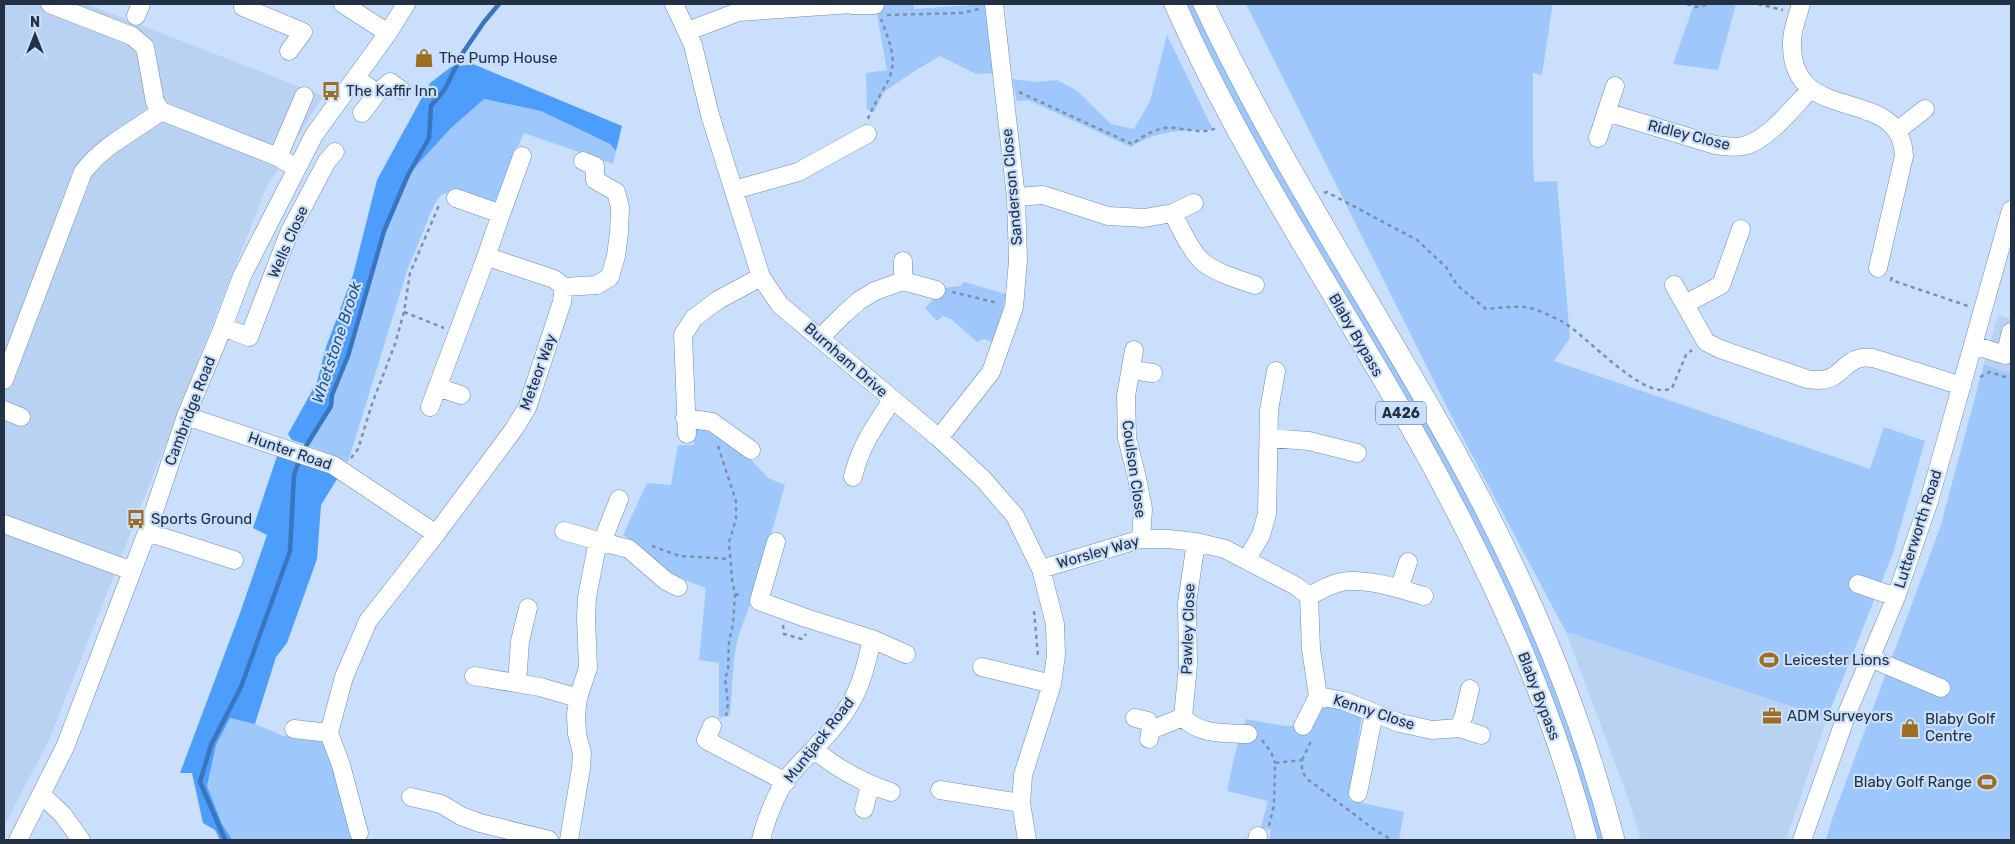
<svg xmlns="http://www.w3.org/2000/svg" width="2015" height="844" viewBox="0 0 2015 844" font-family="Rubik,sans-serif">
  <rect width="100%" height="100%" fill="#c9dffb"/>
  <path fill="#b9d2f1" d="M4 4H87L323 96 266 188 50 738 4 826Z
    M1998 315 2011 319V374L1984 364Z
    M1566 632 1827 718 1786 840H1641L1627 795Z"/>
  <path fill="#9ec8fc" d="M875 4H913L914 9 987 4 993 73 976 74 940 56 913 72 884 92 874 112 867 109 866 73 887 70Z
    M1187 4H1194L1372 327 1474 505 1527 618 1576 743 1605 840H1597L1565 733 1207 51Z
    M1246 4H1551L1552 8 1542 75 1533 73V157L1534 182 1557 181 1570 338 1554 361 1870 469 1884 427 1925 441 1893 553 1827 718 1566 632 1455 423Z
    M1694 4H1736L1718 70 1673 64Z
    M1167 35 1213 130C1179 131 1160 129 1131 147L1028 100 1017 101 1012 79 1038 82 1057 80 1076 90 1111 124 1134 129 1150 101Z
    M483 99 541 111 610 144 616 151 613 164 524 133 507 170 493 208 449 192 441 195 434 205 407 271 348 462 305 444 331 406 332 395 348 356 384 231 408 175 451 128Z
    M964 282 1006 294 998 331 993 343 985 339 977 342 951 319 943 316 937 321 925 308 944 288 960 286Z
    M1984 364 2011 374V840H1826L1832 819 1940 528Z
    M693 426 711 428 746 454 768 478 785 485 754 594 738 637 734 658 730 715 719 718V663L699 660 706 588 668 574 634 543 623 535 647 483 671 485 678 445H694Z
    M1318 696 1363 708 1349 800 1404 812 1399 840H1269L1271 830 1261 827 1268 801 1227 791 1235 753 1246 719 1285 726H1303Z
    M230 718 255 724 283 736 299 735 326 744 359 833 367 840H232L222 824 207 786 216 745Z"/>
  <path fill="#4d9dfd" d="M473 64 622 126 616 151 610 144 541 111 484 99 451 128 408 175 384 231 348 356 332 395 331 406 305 444 292 440 288 434 317 382 326 347 353 275 377 180 430 83 451 67Z
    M280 447 342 471 321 505 317 559 287 643 276 657 255 724 230 718 216 745 207 786 222 824 232 840H220L215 830 203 823 192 773H180L240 613 267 535 253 528Z"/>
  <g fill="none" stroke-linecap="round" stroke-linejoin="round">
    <path stroke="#3976be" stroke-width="4.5" d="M303 451 331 406 332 395 348 356 384 231 408 175 429 138 431 106 445 89 462 54 484 22 499 4
      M225 840 200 782 211 745 241 687 290 551 294 475 300 458"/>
    <g stroke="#6a8cb7" stroke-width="19">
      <path id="minor" d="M50 4 132 36 145 47 155 102 161 111
        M343 4 388 33
        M674 4 693 45 710 115 761 277 780 305 939 438 984 480 1015 516 1033 553 1041 569 1055 624 1056 655 1052 684 1023 775 1021 803 1027 840
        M1801 4C1798 15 1792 29 1792 41 1789 130 1901 82 1904 156L1878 268
        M852 5H875
        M243 7 303 32 289 51
        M136 16 141 4
        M688 31 738 12 852 4
        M356 78 377 93 390 82 401 90
        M1606 112 1715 145C1725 146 1733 148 1743 146 1768 141 1793 107 1811 89
        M362 113 377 93
        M1898 130 1925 109
        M1598 138 1615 86
        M278 157 304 96
        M734 190 798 172 867 134
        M1016 197 1043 195 1108 216 1144 218 1173 213C1179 226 1192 254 1204 263 1219 274 1238 279 1255 285
        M456 198 501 214 485 260
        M1173 213 1194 203
        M501 214 522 156
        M903 281V261
        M1674 285 1706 342 1720 349 1807 379C1842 385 1838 363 1861 358 1865 357 1870 358 1873 358L1962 386
        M564 287 597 285 610 277 616 256 619 233 620 207 616 192 595 180V166L583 161
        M1685 304 1721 285 1741 229
        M223 327 249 337 289 233 327 161 335 152
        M820 338 843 315 860 300 875 291 903 281 936 290
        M1973 345 2005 355 2011 332
        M1134 350 1126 396 1127 438 1137 478 1143 509 1141 539
        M1131 370 1153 373
        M4 380 83 172C103 145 135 131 161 111L278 157 296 168
        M437 387 461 395
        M4 410 21 417
        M186 416 333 465 436 534
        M685 418 712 422 751 450
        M687 434 683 335 694 318 718 300 761 277
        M939 438 991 372 1014 307 1018 260 1016 197 994 4
        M1269 438 1309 441 1357 453
        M853 477C860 446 875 426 892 400
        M4 524 132 571
        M564 531 598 541
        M147 532 234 560
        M602 542 619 499
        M1196 542 1187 603 1188 665 1183 717C1199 735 1224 733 1248 734
        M1247 559 1261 535 1267 514 1269 410 1276 371
        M1041 569 1141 539H1168L1196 542 1225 549 1296 586 1309 596 1311 649 1318 696 1303 726
        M1858 584 1896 597
        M1399 589 1408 562
        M1309 596C1321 590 1336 581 1349 581 1374 580 1400 589 1424 596
        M872 639 906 654
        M1870 658 1941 688
        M982 667 1052 684
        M474 676 540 687 578 698
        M517 683 520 641 528 608
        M1318 696 1344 701 1400 723 1432 730 1459 728 1464 715 1470 689
        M1135 718 1148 721 1151 728
        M712 726 706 740 786 782
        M1459 728 1481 735
        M294 729 329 733
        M1149 739 1151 728H1156L1183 717
        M814 749C837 769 861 782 891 792
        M940 790 1021 803
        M1358 793 1374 713
        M42 795 63 815 81 840
        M411 797 441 804 461 816 480 823 549 840
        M864 809 870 785
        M359 833 341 765 329 733 344 677 368 621 436 534 514 429 527 408 562 302 564 287 554 279 494 259 485 260 430 407
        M18 840 65 747 147 532 186 416 223 327 242 276 314 135 388 33 406 4
        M569 840 581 768 582 753 577 734 576 715 578 698 588 668 586 618 587 597 598 541 629 549 666 581 678 587
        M761 840C765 822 777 791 788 777 808 753 835 731 850 704 862 684 867 661 872 639L806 618 759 601 776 542
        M1257 840 1258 836
        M1802 840 1848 711 1896 597 1929 501 2011 210"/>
    </g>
    <g stroke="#6a8cb7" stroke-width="22">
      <path id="major" d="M1175 4C1246 165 1347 309 1431 463 1496 583 1553 708 1587 840
        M1204 4C1277 159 1371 301 1454 450 1522 573 1579 704 1614 840"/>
    </g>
    <path stroke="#7d90a8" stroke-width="2.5" stroke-dasharray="4 4" stroke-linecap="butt" d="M1687 4 1696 7 1708 4
      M1758 4 1783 10
      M887 15 962 13 979 9
      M1019 92 1132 144C1142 137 1152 130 1165 128 1180 126 1202 136 1216 128
      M868 119C873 104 890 82 892 69 895 53 887 35 881 19
      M1324 193 1327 192 1417 240 1446 267 1457 285 1486 309C1499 308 1512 306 1525 307 1535 308 1551 316 1561 321 1585 333 1644 403 1672 388L1686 355 1692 350
      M1892 277 1891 280 1968 306
      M952 292 998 303
      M404 312 444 328
      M1980 377 1990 372 2011 379
      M718 446 736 501V519L729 542 732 579 735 594 733 625 729 641 728 671 725 678 728 703 726 717
      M351 458 358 449 372 404 395 344 404 312 410 273 440 203
      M652 546 680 556 730 559
      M735 594 743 596
      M1034 611 1038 656
      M783 625 784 634 802 639 806 634
      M1262 740 1271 752 1275 763
      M1302 760 1312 739
      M1269 826 1274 805 1275 763 1302 760V770L1306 778 1375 830 1392 840"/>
    <use href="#minor" stroke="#fff" stroke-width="18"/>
    <use href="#major" stroke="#fff" stroke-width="21"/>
  </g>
  <defs>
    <g id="shop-bare" transform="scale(1.5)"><path d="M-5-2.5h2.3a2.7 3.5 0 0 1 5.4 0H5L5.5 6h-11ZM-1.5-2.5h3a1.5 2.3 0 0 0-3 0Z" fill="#9d6d20" stroke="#c9dffb" stroke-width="2.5" paint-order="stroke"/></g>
    <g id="bus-bare" transform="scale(1.5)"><path d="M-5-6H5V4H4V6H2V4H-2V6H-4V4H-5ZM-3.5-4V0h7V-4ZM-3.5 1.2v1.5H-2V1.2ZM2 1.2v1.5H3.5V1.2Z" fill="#9d6d20" stroke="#c9dffb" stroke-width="2.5" paint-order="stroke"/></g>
    <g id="stadium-bare" transform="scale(1.5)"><path d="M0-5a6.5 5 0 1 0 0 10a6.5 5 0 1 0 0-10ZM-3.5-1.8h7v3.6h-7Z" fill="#9d6d20" stroke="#c9dffb" stroke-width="2.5" paint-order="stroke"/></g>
    <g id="office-bare" transform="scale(1.5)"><path d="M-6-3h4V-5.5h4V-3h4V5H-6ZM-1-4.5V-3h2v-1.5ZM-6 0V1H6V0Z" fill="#9d6d20" stroke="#c9dffb" stroke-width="2.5" paint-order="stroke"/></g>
  </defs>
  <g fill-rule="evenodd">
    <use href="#shop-bare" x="424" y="58"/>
    <use href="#bus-bare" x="331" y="91"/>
    <use href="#bus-bare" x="136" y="519"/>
    <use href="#stadium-bare" x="1769" y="660"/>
    <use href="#office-bare" x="1772" y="716"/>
    <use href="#shop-bare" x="1910" y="728"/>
    <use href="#stadium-bare" x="1987" y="782"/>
  </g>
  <g text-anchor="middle" stroke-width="4.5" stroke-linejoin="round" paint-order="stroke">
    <rect fill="#c9dffb" stroke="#54657a" stroke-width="1" x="1376" y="401.5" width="50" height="23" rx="4"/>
    <g font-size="14" font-weight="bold" fill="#223143">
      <text x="1401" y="418">A426</text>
    </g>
    <g font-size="15" fill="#223143" stroke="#c9dffb" text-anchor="start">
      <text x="439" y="63">The Pump House</text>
      <text x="346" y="96">The Kaffir Inn</text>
      <text x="151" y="524">Sports Ground</text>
      <text x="1784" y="665">Leicester Lions</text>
      <text x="1787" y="721">ADM Surveyors</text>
      <text x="1925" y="724">Blaby Golf<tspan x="1925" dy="17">Centre</tspan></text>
      <text x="1972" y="787" text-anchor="end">Blaby Golf Range</text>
    </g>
    <g font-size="15" fill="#223143" stroke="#c9dffb">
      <text transform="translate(1689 135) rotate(14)" y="5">Ridley Close</text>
      <text transform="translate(1012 187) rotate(-95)" y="5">Sanderson Close</text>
      <text transform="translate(288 242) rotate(-66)" y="5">Wells Close</text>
      <text transform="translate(1356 335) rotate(60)" y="5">Blaby Bypass</text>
      <text transform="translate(846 360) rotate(41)" y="5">Burnham Drive</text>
      <text transform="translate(538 372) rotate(-70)" y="5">Meteor Way</text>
      <text transform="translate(190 411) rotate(-69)" y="5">Cambridge Road</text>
      <text transform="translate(290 451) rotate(19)" y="5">Hunter Road</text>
      <text transform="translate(1134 469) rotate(82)" y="5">Coulson Close</text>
      <text transform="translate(1918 529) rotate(-72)" y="5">Lutterworth Road</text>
      <text transform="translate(1098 552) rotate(-16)" y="5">Worsley Way</text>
      <text transform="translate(1188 629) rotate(-88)" y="5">Pawley Close</text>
      <text transform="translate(1539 696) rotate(69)" y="5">Blaby Bypass</text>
      <text transform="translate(1374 712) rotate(18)" y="5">Kenny Close</text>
      <text transform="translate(819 740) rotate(-52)" y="5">Muntjack Road</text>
    </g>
    <g font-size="16" font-style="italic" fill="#225794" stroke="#c9dffb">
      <text transform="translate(336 342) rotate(-72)" y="6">Whetstone Brook</text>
    </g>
  </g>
  <rect width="2015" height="844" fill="none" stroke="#223143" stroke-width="10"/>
  <g transform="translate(35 35)" stroke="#c9dffb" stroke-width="4" paint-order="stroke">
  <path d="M0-4L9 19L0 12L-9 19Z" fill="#223143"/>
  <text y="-8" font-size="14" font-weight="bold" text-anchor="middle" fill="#223143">N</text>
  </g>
</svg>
